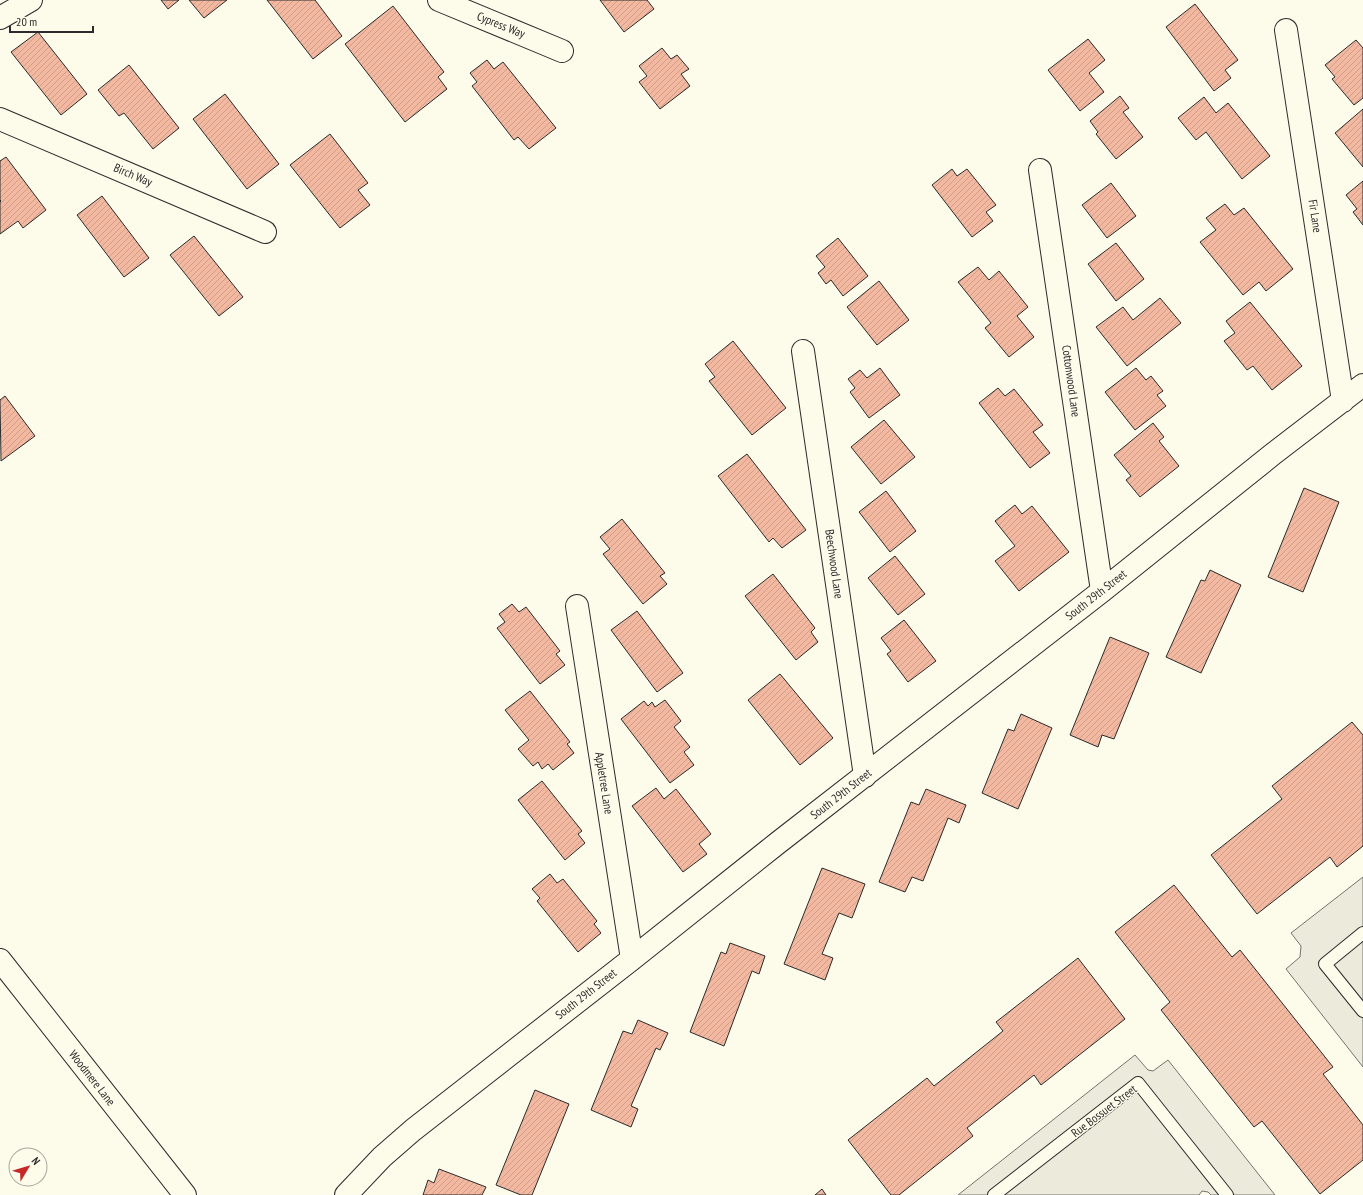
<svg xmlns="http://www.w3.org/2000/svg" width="1363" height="1195" viewBox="0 0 1363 1195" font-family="'PT Sans Narrow',sans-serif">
  <defs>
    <pattern id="building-hatch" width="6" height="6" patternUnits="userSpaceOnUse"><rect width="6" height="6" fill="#f2b8a0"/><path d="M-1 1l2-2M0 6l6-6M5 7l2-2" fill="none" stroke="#d09e8a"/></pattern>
  </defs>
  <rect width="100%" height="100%" fill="#fdfbea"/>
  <path fill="#eceadb" stroke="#74746e" d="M1363 877V1067L1286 969 1300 957 1301 946 1291 933Z
    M1135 1055 1148 1070 1153 1071 1168 1060 1275 1195H1211L1208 1192 1202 1191 1199 1195H958Z"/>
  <path fill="url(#building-hatch)" stroke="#2b2b2b" d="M161 0H179L168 9Z
    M189 0H227L204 18Z
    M267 0H315L342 36 313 59Z
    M600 0H647L654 9 624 32Z
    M1195 4 1238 60 1225 70 1231 78 1214 91 1166 27Z
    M393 6 444 72 438 77 447 89 405 122 345 44Z
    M38 32 87 94 61 115 11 52Z
    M1088 39 1105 60 1089 73 1104 92 1080 111 1048 70Z
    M1356 40 1363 48V98L1354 105 1332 79 1335 77 1325 65Z
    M662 48 671 59 677 55 689 69 681 74 690 86 660 109 639 82 647 76 639 66Z
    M487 60 494 69 503 62 556 128 529 149 518 137 514 140 472 86 477 82 470 73Z
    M129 65 179 128 153 149 124 113 119 116 98 90Z
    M225 94 279 164 247 189 193 119Z
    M1120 96 1129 108 1123 112 1143 137 1116 159 1096 134 1098 132 1090 121Z
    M1204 97 1216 113 1228 103 1270 156 1242 179 1206 132 1196 140 1178 118Z
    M1363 109V167L1335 133Z
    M330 134 368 183 358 190 370 205 340 228 290 165Z
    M6 157 46 210 23 228 18 221 0 234V202L1 201 0 200V161Z
    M952 169 957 176 967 169 996 205 986 212 993 221 972 237 932 185Z
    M1363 181V225L1353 212 1357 209 1346 195Z
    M1111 183 1136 216 1107 238 1082 205Z
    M102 196 149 258 124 277 77 215Z
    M1225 204 1234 215 1244 208 1293 269 1266 291 1259 282 1243 295 1200 242 1216 230 1206 218Z
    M194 236 243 297 219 316 170 255Z
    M838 238 868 276 843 296 831 280 826 284 818 273 825 267 816 256Z
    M1116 243 1144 279 1116 301 1088 264Z
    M978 267 989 280 999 271 1028 307 1017 316 1034 337 1009 357 985 328 991 323 958 282Z
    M879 281 909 320 877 345 847 307Z
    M1160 298 1181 323 1127 366 1096 327 1123 307 1133 320Z
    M1250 302 1302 366 1272 390 1253 366 1247 370 1224 341 1235 333 1226 321Z
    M733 341 786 408 752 435 709 381 715 377 705 364Z
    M880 368 900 395 869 418 850 392 855 388 848 379 860 370 867 378Z
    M1136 368 1146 380 1151 376 1163 391 1157 395 1166 406 1135 430 1105 392Z
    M998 388 1005 396 1014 389 1043 425 1033 432 1050 453 1030 468 979 403Z
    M5 396 35 436 1 461 0 400Z
    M884 420 915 457 881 484 851 447Z
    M1153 423 1164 437 1159 441 1179 466 1140 497 1126 480 1131 476 1114 455Z
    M747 454 806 530 782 548 773 538 769 542 718 476Z
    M1304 488 1339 502 1303 592 1268 577Z
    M886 491 916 531 890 552 859 512Z
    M1015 505 1022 514 1032 506 1069 552 1019 591 995 561 1015 546 995 521Z
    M622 519 665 573 660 576 667 584 643 604 603 554 610 549 600 537Z
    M895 556 925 594 898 615 868 578Z
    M1210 570 1241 585 1201 673 1166 657 1201 580 1205 581Z
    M773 574 815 628 811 632 818 642 796 660 745 596Z
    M512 604 519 612 526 607 560 651 556 654 565 665 540 684 497 628 505 622 499 614Z
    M637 611 683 673 657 692 611 630Z
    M904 620 936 661 908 682 887 654 891 651 881 638Z
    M1110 637 1149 653 1114 739 1102 735 1098 747 1070 735Z
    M780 674 833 738 800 765 748 700Z
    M530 691 570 742 567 744 574 753 553 770 548 764 542 769 538 762 533 766 518 749 529 740 505 710Z
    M665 700 681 721 674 727 690 747 684 752 694 765 670 783 621 719 644 701 648 706 652 702 655 707Z
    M1021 714 1052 728 1018 809 982 793 1008 729 1014 731Z
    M1352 722 1363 735V846L1337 867 1330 857 1257 914 1211 855 1282 799 1272 786Z
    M542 781 582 831 578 834 585 843 565 860 518 800Z
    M656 788 664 799 676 789 711 834 699 844 707 854 683 872 632 806Z
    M926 789 966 805 959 823 948 818 923 881 912 877 905 892 879 882 911 802 919 805Z
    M822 868 865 884 852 918 839 913 822 954 833 958 825 980 784 964Z
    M550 874 557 883 563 879 597 921 594 924 601 933 578 952 537 901 540 898 532 889Z
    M1174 885 1232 957 1240 950 1333 1067 1323 1074 1363 1125V1160L1320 1194 1262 1121 1254 1127 1161 1010 1170 1002 1115 932Z
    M730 943 765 956 759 974 752 971 724 1046 690 1032 721 952 726 954Z
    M1078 958 1125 1019 1041 1085 1034 1075 967 1128 973 1136 899 1195H891L848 1140 927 1078 934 1086 1003 1031 996 1022Z
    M638 1020 668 1033 660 1050 656 1048 631 1106 638 1109 631 1127 591 1110 623 1031 632 1034Z
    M535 1090 569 1104 532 1195H521L496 1185Z
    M439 1169 486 1187 482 1195H423L428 1180 434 1183Z
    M822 1189 826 1195H815Z"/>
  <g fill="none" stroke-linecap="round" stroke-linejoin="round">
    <g stroke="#2b2b2b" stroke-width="14">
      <path id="service" d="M1363 933 1325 964 1363 1011
        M994 1195 1138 1083 1227 1195"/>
    </g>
    <g stroke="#2b2b2b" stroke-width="24">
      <path id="minor" d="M439 0 562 51
        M0 18 31 0
        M1286 30 1343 401
        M0 119 265 232
        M1040 170 1102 591
        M803 351 865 776
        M577 606 632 959
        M0 960 185 1195
        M346 1195 382 1157 413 1130 632 959 779 842 1102 591 1273 454 1363 385"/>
    </g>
    <use href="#service" stroke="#fdfbea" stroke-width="12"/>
    <use href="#minor" stroke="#fdfbea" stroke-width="22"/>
  </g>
  <g text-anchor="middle" stroke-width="3" stroke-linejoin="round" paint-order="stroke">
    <g font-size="12" fill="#2b2b2b" stroke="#fdfbea">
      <text transform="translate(501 25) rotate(22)" y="4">Cypress Way</text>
      <text transform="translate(133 175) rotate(23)" y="4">Birch Way</text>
      <text transform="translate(1315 216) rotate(81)" y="4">Fir Lane</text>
      <text transform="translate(1071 381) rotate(82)" y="4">Cottonwood Lane</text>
      <text transform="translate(834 564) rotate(82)" y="4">Beechwood Lane</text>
      <text transform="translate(1096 595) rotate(-38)" y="4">South 29th Street</text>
      <text transform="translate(604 783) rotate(81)" y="4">Appletree Lane</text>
      <text transform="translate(841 794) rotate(-38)" y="4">South 29th Street</text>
      <text transform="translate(586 994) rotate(-38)" y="4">South 29th Street</text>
      <text transform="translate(92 1078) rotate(52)" y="4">Woodmere Lane</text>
      <text transform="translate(1104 1111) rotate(-37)" y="4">Rue Bossuet Street</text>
    </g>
  </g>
  <g transform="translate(28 1167) rotate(52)"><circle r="19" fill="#fdfbea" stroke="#a9a89e"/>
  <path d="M0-3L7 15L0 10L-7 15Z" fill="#c62828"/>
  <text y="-6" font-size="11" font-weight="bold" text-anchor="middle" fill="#2b2b2b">N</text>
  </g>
  <path d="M10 26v6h83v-6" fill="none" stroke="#2b2b2b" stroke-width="2"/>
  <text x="16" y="26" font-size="12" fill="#2b2b2b" stroke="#fdfbea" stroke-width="3" paint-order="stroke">20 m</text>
</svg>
